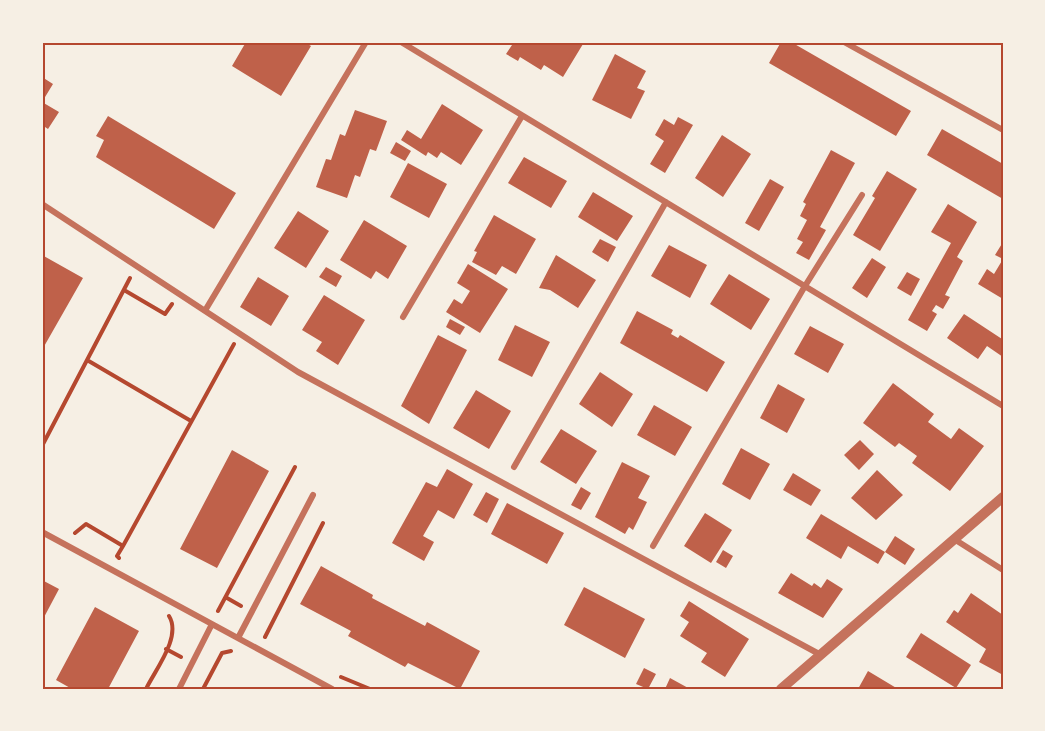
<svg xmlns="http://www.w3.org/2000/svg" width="1045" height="731" viewBox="0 0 1045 731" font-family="Merriweather,serif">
  <rect width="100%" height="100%" fill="#f6efe4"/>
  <path fill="#bf614a" d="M246 42H304L311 46 281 96 232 66Z
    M514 42H580L583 44 563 77 544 65 541 70 520 57 518 61 506 54Z
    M781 42H791L911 111 896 136 769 63Z
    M615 54 646 71 637 88 645 91 631 119 592 100Z
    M42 77 53 84 42 102 59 112 48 129 42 125Z
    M442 104 483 130 461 165 441 152 437 158 428 152 426 156 401 140 407 130 421 139Z
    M355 110 387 121 376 151 370 149 360 177 355 175 347 198 316 187 326 159 331 160 340 134 345 136Z
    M108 116 236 193 214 229 96 157 104 140 96 136Z
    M678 117 693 125 665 173 650 164 664 141 655 135 664 119 674 125Z
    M942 129 1003 164V199L927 155Z
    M722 135 751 154 723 197 695 178Z
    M396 142 411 151 405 161 390 153Z
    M831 150 855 163 820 227 826 230 809 260 796 253 803 242 797 239 807 220 800 216 806 204 803 202Z
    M524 157 567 181 551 208 508 183Z
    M408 163 447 184 429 218 390 197Z
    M887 171 917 189 880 251 853 235 875 198 872 196Z
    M770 179 784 187 759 231 745 223Z
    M593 192 633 216 617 241 578 217Z
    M948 204 977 222 957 257 963 261 945 295 950 297 943 309 936 305 932 311 937 314 927 331 908 320 951 243 931 232Z
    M298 211 329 231 306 268 274 248Z
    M494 215 536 239 516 274 502 266 496 275 472 262 477 252 474 251Z
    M364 220 407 246 388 279 376 271 371 279 340 260Z
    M600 239 616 247 608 262 592 252Z
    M1003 242V299L978 284 987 269 994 274 1003 259 995 255Z
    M669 245 707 265 690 298 651 276Z
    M42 255 83 278 42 350Z
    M556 255 596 280 578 308 550 290 539 288Z
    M872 258 886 267 867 298 852 288Z
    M468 264 508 289 480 333 446 312 454 299 462 304 470 291 457 283Z
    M326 267 342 276 336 287 319 277Z
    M907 272 920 279 911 296 897 288Z
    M729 274 770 299 751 330 710 304Z
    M258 277 289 296 271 326 240 307Z
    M324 295 365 320 338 365 316 351 322 342 302 330Z
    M637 311 673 330 671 334 678 338 680 335 725 362 707 392 620 343Z
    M964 314 1002 339 1003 337V357L987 346 978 359 947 338Z
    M450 319 465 327 460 335 446 327Z
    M515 325 550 342 532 377 498 360Z
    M810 326 844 344 828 373 794 354Z
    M438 335 467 350 429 424 401 406Z
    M600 372 633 394 612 427 579 404Z
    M893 383 934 414 928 422 951 439 959 428 984 446 950 491 912 463 917 456 899 443 895 447 863 423Z
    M778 384 805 399 787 433 760 418Z
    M476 390 511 411 489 449 453 428Z
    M654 405 692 427 675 456 637 435Z
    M561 429 597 451 576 484 540 462Z
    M860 440 874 454 859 470 844 455Z
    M741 448 770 464 750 500 722 484Z
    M232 450 269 471 217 568 180 549Z
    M622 462 650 476 638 498 647 502 633 530 629 527 625 534 595 517Z
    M447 469 473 484 454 519 438 510 423 536 434 542 424 561 392 543 426 482 437 487Z
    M877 470 903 495 876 520 851 498Z
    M793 473 821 490 811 506 783 490Z
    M581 487 591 493 581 510 571 505Z
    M486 492 499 499 487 523 473 515Z
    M507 503 564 533 547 564 491 534Z
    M705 513 732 530 711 563 684 546Z
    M821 514 885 552 895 536 915 549 905 565 885 552 878 564 848 546 841 559 806 538Z
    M723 550 733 556 726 568 716 562Z
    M321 566 373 595 372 598 425 626 427 622 480 651 460 689 408 663 405 667 348 636 351 631 300 604Z
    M791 573 812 586 814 583 821 588 827 579 843 589 823 618 778 593Z
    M42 580 59 589 42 621Z
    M584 587 645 619 625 658 564 625Z
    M971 593 1003 615V675L979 662 986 649 946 622 954 610 958 613Z
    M689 601 749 639 725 677 701 662 707 653 680 636 689 622 680 616Z
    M95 607 139 631 108 689H72L56 680Z
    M921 633 971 665 956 688 906 657Z
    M644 668 656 674 648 689 636 684Z
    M868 671 898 689H858Z
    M670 678 690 689H665Z"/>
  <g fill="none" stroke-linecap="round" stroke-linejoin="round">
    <path stroke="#b5482f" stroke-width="4" d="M124 290 165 314 172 304
      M87 360 191 421
      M42 446 130 278
      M75 533 86 524 123 546 117 556 119 558
      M123 546 234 344
      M227 598 241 606
      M218 611 295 467
      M265 637 323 523
      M166 649 181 657
      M341 677 370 689
      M146 689C155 670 182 637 169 616
      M203 689 222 653 231 651"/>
    <path stroke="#c5725c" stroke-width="6" d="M401 42 1003 406
      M844 42 1003 130
      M42 204 298 372 821 655
      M206 309 366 42
      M403 317 522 116
      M514 467 666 202
      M42 532 332 689
      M954 539 1003 570
      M653 546 805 286 862 195
      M238 638 313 495
      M179 689 211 626"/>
    <path stroke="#c5725c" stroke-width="10" d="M781 689 1003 497"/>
  </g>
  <rect width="1045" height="731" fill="none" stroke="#f6efe4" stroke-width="87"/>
  <rect x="44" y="44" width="958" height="644" fill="none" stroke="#b5482f" stroke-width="2"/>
</svg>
